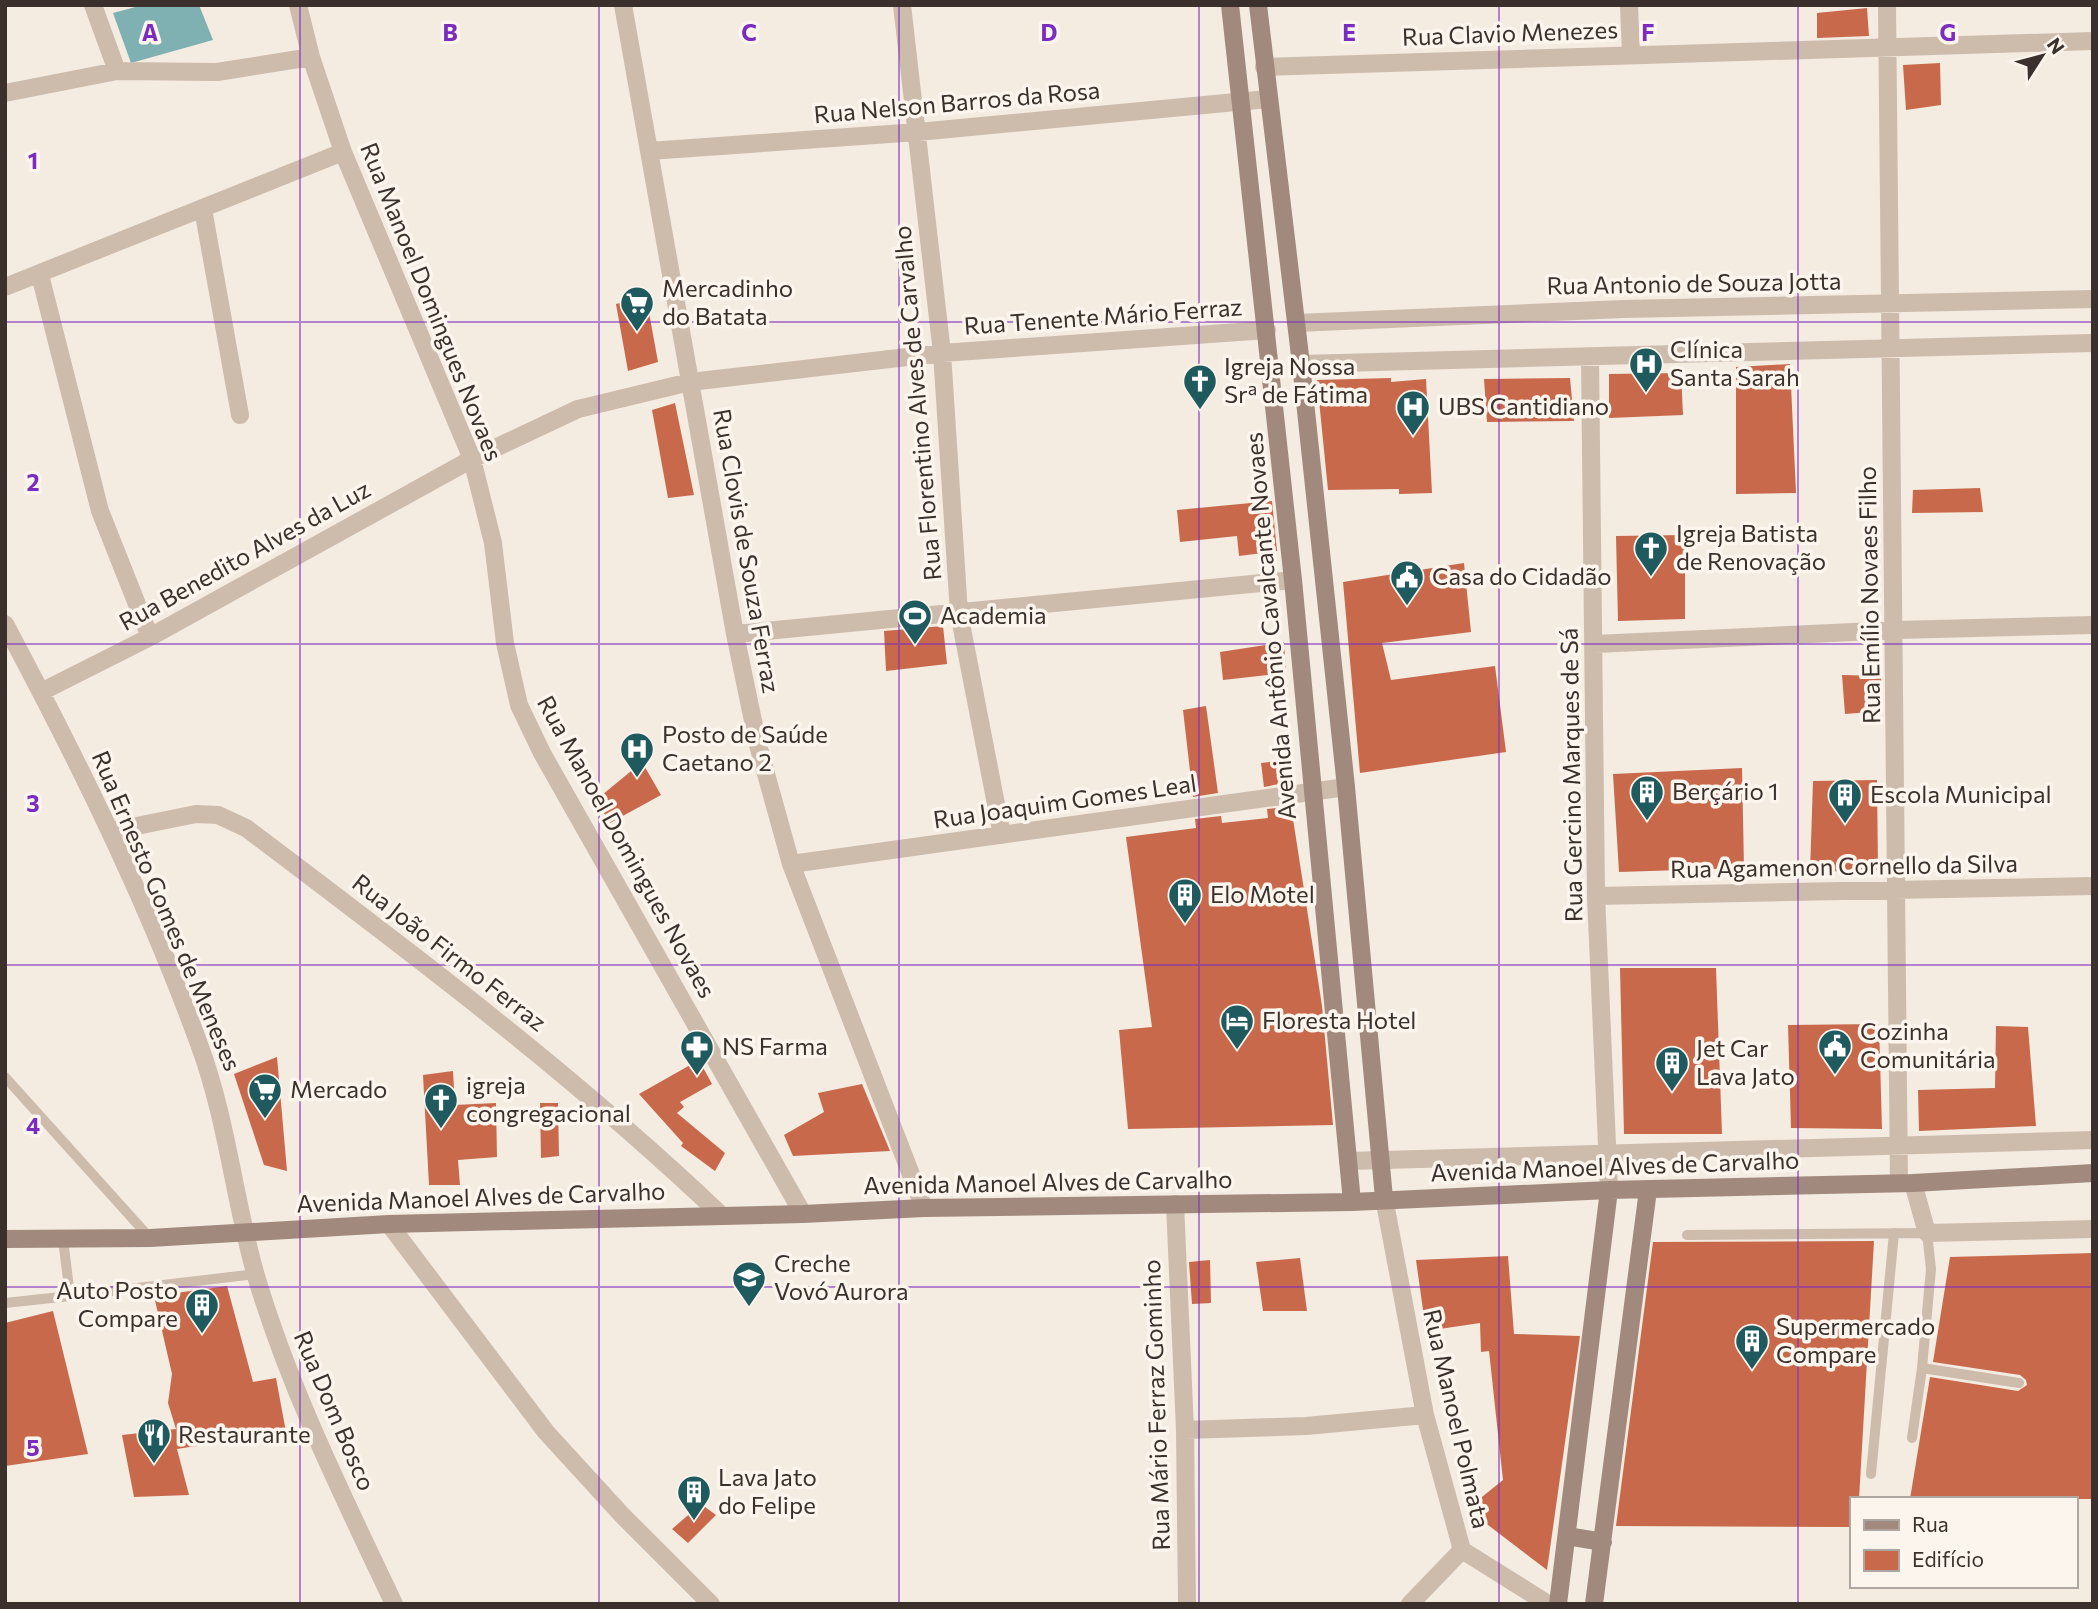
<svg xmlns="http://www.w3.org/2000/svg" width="2098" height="1609" viewBox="0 0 2098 1609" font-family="Commissioner,sans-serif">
  <rect width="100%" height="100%" fill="#f4ebe1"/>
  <path fill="#7fb0b2" d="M143 5H199L213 40 131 63 113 13Z"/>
  <path fill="#c8694b" d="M1867 8 1869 36 1817 38V13Z
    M1940 63 1941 105 1906 110 1903 65Z
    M646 296 658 362 628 371 616 304Z
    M1790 364 1796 493 1736 494V367Z
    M1681 373 1683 415 1609 418V374Z
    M1391 378V382L1426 379 1432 493 1399 494V489L1328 490 1317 380Z
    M1570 378 1574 421 1487 422 1484 379Z
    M675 403 694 495 668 498 652 410Z
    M1980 488 1983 512 1912 513 1913 490Z
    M1272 501 1277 551 1239 556 1237 536 1180 542 1177 510Z
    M1685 535V619L1618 621 1616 536Z
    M1464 563 1471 632 1382 643 1391 680 1495 666 1506 752 1360 773 1343 582Z
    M943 626 947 664 886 671 884 631Z
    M1284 642 1286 673 1223 680 1220 652Z
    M1842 675 1881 676 1882 711 1845 714Z
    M1206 706 1218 793 1193 797 1183 710Z
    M1290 760 1294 781 1264 787 1261 763Z
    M642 762 661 795 610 823 596 800Z
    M1742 768 1744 868 1619 872 1613 774Z
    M1877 780 1878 870 1810 872 1813 781Z
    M1291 806 1322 1006 1333 1125 1128 1129 1119 1030 1152 1027 1126 837 1196 828 1195 819 1221 816 1222 823 1268 818 1267 809Z
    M1620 968H1716L1722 1134H1624Z
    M1879 1024 1882 1129 1791 1128 1788 1025Z
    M1996 1026 2028 1027 2036 1126 1919 1131 1918 1090 1995 1088Z
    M277 1057 287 1171 264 1165 234 1074Z
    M699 1060 712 1084 680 1102 684 1107 677 1113 725 1153 715 1171 681 1146 683 1143 639 1094Z
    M453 1071 455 1105 496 1103 497 1157 458 1160 460 1185H429L423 1075Z
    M862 1084 890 1151 793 1156 784 1135 824 1112 818 1093Z
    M540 1103H558L559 1156 541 1158Z
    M1874 1241 1859 1499H1851V1527L1616 1526 1653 1242Z
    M2093 1253V1499H1910L1930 1377 2018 1391 2027 1385 2026 1380 2020 1375 1933 1362 1950 1257Z
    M1508 1256 1514 1334 1580 1336 1547 1570 1467 1509 1503 1480 1489 1351 1481 1352 1480 1323 1426 1331 1416 1260Z
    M1300 1258 1307 1311H1263L1256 1262Z
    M1210 1260 1211 1303 1192 1304 1189 1262Z
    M227 1286 253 1382 276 1378 286 1432 177 1449 189 1495 134 1497 122 1435 176 1429 168 1403 172 1374 154 1296Z
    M53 1311 88 1454 5 1466V1323Z
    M701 1504 716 1515 688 1543 672 1529Z"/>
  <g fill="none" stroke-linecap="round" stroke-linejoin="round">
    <path stroke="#cdbbac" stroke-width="10" d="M5 1077 150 1238
      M1687 1235 1927 1233 1931 1269 1922 1368
      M63 1239 70 1296 256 1274
      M5 1303 70 1296
      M1912 1438 1922 1368 2019 1383
      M1871 1474 1894 1233"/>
    <path stroke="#cdbbac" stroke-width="18" d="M93 5 117 71
      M298 5 311 57 343 152 472 459 493 543 505 643 519 705 542 753 803 1214
      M623 5 735 634 758 745 791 864 924 1208
      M902 5 942 353 959 613 1002 835
      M1629 5 1631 54
      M1887 5 1899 1183
      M1264 67 2093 41
      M5 93 117 71 217 72 311 57
      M649 151 918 132 1268 99
      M203 209 240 415
      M40 275 100 511 150 637
      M5 287 343 152
      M1296 323 1623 309 2093 299
      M1590 358 1596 896 1609 1190
      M1301 364 2093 343
      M5 624C78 761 146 898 199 1044 227 1119 234 1199 256 1276 290 1390 343 1496 394 1604
      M735 634 1293 580
      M1595 644 1896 630 2093 625
      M41 692 150 637 472 459 578 409 690 382 942 353 1267 330
      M112 831 196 814 218 815 246 828C409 951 573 1074 721 1215
      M791 864 1346 787
      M1596 896 2093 886
      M1348 1161 2093 1140
      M1913 1183 1927 1233 2093 1229
      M1384 1198 1425 1415 1462 1550 1548 1604
      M1175 1204 1185 1430 1187 1604
      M389 1224 546 1432 622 1515 711 1604
      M1185 1430 1306 1426 1425 1415
      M1410 1604 1462 1550"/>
    <path stroke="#a18a7d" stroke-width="18" d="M1230 5 1293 580 1352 1202
      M1258 5 1301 364 1346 787 1384 1198
      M5 1239 150 1238 389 1224 803 1214 924 1208 1352 1202 1609 1190 1913 1183 2093 1173
      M1567 1536 1603 1542
      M1558 1604 1609 1190
      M1594 1604 1648 1190"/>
  </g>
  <path fill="none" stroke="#7b2cbf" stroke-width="2" stroke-opacity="0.55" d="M300 5V1604M599 5V1604M899 5V1604M1199 5V1604M1499 5V1604M1798 5V1604M5 322H2093M5 644H2093M5 965H2093M5 1287H2093"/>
  <defs>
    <g id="supermarket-pin" transform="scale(1.75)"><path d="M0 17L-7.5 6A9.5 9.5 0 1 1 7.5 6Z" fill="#1f5a5e" stroke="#fbf5ee"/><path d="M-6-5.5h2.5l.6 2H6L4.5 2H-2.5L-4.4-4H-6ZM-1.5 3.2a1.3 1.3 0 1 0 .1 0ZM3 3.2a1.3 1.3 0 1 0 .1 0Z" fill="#fff"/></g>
    <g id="hospital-pin" transform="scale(1.75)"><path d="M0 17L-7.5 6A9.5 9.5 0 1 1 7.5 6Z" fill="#1f5a5e" stroke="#fbf5ee"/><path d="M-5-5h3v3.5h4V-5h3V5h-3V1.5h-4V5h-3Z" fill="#fff"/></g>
    <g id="church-pin" transform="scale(1.75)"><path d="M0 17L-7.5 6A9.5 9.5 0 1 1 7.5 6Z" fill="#1f5a5e" stroke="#fbf5ee"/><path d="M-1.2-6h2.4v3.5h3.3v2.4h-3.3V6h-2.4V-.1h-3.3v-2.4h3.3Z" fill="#fff"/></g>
    <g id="civic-pin" transform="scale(1.75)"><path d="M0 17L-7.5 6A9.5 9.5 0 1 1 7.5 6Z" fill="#1f5a5e" stroke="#fbf5ee"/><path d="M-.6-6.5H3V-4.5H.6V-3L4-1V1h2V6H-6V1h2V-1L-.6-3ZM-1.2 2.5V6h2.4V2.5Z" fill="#fff"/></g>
    <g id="stadium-pin" transform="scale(1.75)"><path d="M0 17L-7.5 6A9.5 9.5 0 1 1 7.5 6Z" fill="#1f5a5e" stroke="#fbf5ee"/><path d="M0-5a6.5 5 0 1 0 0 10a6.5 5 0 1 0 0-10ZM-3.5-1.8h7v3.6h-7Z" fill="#fff"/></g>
    <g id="building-pin" transform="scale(1.75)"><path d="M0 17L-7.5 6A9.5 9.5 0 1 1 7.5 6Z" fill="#1f5a5e" stroke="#fbf5ee"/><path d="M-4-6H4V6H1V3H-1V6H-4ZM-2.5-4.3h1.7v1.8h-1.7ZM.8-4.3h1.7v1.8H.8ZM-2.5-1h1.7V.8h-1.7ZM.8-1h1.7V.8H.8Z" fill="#fff"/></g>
    <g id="hotel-pin" transform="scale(1.75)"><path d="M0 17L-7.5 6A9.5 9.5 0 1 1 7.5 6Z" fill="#1f5a5e" stroke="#fbf5ee"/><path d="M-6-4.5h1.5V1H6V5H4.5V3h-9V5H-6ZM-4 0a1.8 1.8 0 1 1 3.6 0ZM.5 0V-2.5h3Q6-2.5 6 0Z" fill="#fff"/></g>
    <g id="pharmacy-pin" transform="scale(1.75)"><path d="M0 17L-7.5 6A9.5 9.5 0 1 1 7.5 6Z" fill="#1f5a5e" stroke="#fbf5ee"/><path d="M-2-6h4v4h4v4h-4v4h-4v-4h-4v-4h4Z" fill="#fff"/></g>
    <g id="school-pin" transform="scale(1.75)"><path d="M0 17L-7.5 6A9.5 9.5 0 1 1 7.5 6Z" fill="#1f5a5e" stroke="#fbf5ee"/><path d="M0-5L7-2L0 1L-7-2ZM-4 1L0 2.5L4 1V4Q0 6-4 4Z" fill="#fff"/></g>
    <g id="restaurant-pin" transform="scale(1.75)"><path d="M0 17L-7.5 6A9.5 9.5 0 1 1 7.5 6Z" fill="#1f5a5e" stroke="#fbf5ee"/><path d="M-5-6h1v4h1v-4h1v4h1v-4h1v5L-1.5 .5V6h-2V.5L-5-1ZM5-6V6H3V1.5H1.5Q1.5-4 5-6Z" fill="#fff"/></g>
  </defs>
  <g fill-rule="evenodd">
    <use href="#supermarket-pin" x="637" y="303"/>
    <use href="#hospital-pin" x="1646" y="364"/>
    <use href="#church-pin" x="1200" y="381"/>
    <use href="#hospital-pin" x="1413" y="407"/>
    <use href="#church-pin" x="1651" y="548"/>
    <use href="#civic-pin" x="1407" y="577"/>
    <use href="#stadium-pin" x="915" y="616"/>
    <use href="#hospital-pin" x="637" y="749"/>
    <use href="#building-pin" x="1647" y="792"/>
    <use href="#building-pin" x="1845" y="795"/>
    <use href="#building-pin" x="1185" y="895"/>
    <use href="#hotel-pin" x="1237" y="1021"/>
    <use href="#civic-pin" x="1835" y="1046"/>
    <use href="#pharmacy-pin" x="697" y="1047"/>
    <use href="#building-pin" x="1672" y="1063"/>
    <use href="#supermarket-pin" x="265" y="1090"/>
    <use href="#church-pin" x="441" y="1100"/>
    <use href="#school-pin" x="749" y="1278"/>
    <use href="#building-pin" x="202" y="1305"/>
    <use href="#building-pin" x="1752" y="1341"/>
    <use href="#restaurant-pin" x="154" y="1435"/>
    <use href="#building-pin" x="694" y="1492"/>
  </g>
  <g text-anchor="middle" stroke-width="7" stroke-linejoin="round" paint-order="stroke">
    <g font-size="24" fill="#3b302b" stroke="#fbf5ee">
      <text transform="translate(1510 34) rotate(-2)" y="8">Rua Clavio Menezes</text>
      <text transform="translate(957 103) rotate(-5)" y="8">Rua Nelson Barros da Rosa</text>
      <text transform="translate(1694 284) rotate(-1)" y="8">Rua Antonio de Souza Jotta</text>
      <text transform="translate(431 302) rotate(68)" y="8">Rua Manoel Domingues Novaes</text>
      <text transform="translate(1103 317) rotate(-4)" y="8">Rua Tenente Mário Ferraz</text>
      <text transform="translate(918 403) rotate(-95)" y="8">Rua Florentino Alves de Carvalho</text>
      <text transform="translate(746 551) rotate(80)" y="8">Rua Clovis de Souza Ferraz</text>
      <text transform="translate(245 556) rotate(-29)" y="8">Rua Benedito Alves da Luz</text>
      <text transform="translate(1870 595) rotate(-91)" y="8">Rua Emílio Novaes Filho</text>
      <text transform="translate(1271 626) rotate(-95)" y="8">Avenida Antônio Cavalcante Novaes</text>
      <text transform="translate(1572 775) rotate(-91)" y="8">Rua Gercino Marques de Sá</text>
      <text transform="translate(1065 802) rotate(-8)" y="8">Rua Joaquim Gomes Leal</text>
      <text transform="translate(626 847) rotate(61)" y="8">Rua Manoel Domingues Novaes</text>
      <text transform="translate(1844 867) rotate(-1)" y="8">Rua Agamenon Cornello da Silva</text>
      <text transform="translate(166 911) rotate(67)" y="8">Rua Ernesto Gomes de Meneses</text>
      <text transform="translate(449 953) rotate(38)" y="8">Rua João Firmo Ferraz</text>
      <text transform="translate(1615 1167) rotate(-2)" y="8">Avenida Manoel Alves de Carvalho</text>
      <text transform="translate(1048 1183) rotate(-1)" y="8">Avenida Manoel Alves de Carvalho</text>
      <text transform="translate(481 1198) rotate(-2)" y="8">Avenida Manoel Alves de Carvalho</text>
      <text transform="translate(1157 1405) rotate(-92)" y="8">Rua Mário Ferraz Gominho</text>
      <text transform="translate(334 1411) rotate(67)" y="8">Rua Dom Bosco</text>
      <text transform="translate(1456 1419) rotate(77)" y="8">Rua Manoel Polmata</text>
    </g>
    <g font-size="24" fill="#3b302b" stroke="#fbf5ee" text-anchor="start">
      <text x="662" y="297">Mercadinho<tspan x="662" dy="28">do Batata</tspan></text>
      <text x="1670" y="358">Clínica<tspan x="1670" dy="28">Santa Sarah</tspan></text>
      <text x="1224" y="375">Igreja Nossa<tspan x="1224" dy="28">Srª de Fátima</tspan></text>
      <text x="1438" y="415">UBS Cantidiano</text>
      <text x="1676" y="542">Igreja Batista<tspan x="1676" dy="28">de Renovação</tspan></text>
      <text x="1432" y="585">Casa do Cidadão</text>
      <text x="940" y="624">Academia</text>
      <text x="662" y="743">Posto de Saúde<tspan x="662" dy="28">Caetano 2</tspan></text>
      <text x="1672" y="800">Berçário 1</text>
      <text x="1870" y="803">Escola Municipal</text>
      <text x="1210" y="903">Elo Motel</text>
      <text x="1262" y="1029">Floresta Hotel</text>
      <text x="1860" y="1040">Cozinha<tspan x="1860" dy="28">Comunitária</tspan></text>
      <text x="722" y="1055">NS Farma</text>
      <text x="1696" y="1057">Jet Car<tspan x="1696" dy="28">Lava Jato</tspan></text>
      <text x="466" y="1094">igreja<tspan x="466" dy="28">congregacional</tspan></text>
      <text x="290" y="1098">Mercado</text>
      <text x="774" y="1272">Creche<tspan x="774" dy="28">Vovó Aurora</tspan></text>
      <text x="178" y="1299" text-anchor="end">Auto Posto<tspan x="178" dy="28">Compare</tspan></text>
      <text x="1776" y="1335">Supermercado<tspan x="1776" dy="28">Compare</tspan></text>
      <text x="178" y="1443">Restaurante</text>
      <text x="718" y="1486">Lava Jato<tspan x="718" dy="28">do Felipe</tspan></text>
    </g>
  </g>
  <g font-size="23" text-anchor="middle" font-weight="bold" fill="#7b2cbf" stroke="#fbf5ee" stroke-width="7" stroke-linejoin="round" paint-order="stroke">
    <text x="150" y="41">A</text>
    <text x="450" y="41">B</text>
    <text x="749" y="41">C</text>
    <text x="1049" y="41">D</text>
    <text x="1349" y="41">E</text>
    <text x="1648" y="41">F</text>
    <text x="1948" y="41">G</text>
    <text x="33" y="169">1</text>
    <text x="33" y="491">2</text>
    <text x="33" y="812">3</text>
    <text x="33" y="1134">4</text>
    <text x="33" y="1456">5</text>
  </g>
  <rect width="2098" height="1609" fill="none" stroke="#3b302b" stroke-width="14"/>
  <rect x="1850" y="1497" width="228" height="91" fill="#fbf5ee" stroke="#aea6a0" stroke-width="2"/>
  <rect x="1864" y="1520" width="35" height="10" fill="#a18a7d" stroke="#aea6a0" stroke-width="2"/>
  <text x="1912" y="1532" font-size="21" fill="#3b302b">Rua</text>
  <rect x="1864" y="1550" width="35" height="21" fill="#c8694b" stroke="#aea6a0" stroke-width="2"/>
  <text x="1912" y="1567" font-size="21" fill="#3b302b">Edifício</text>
  <g transform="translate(2042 56) rotate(54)" stroke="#fbf5ee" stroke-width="5" paint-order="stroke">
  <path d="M0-5L12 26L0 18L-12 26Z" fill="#3b302b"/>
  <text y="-10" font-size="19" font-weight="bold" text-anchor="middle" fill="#3b302b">N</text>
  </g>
</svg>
